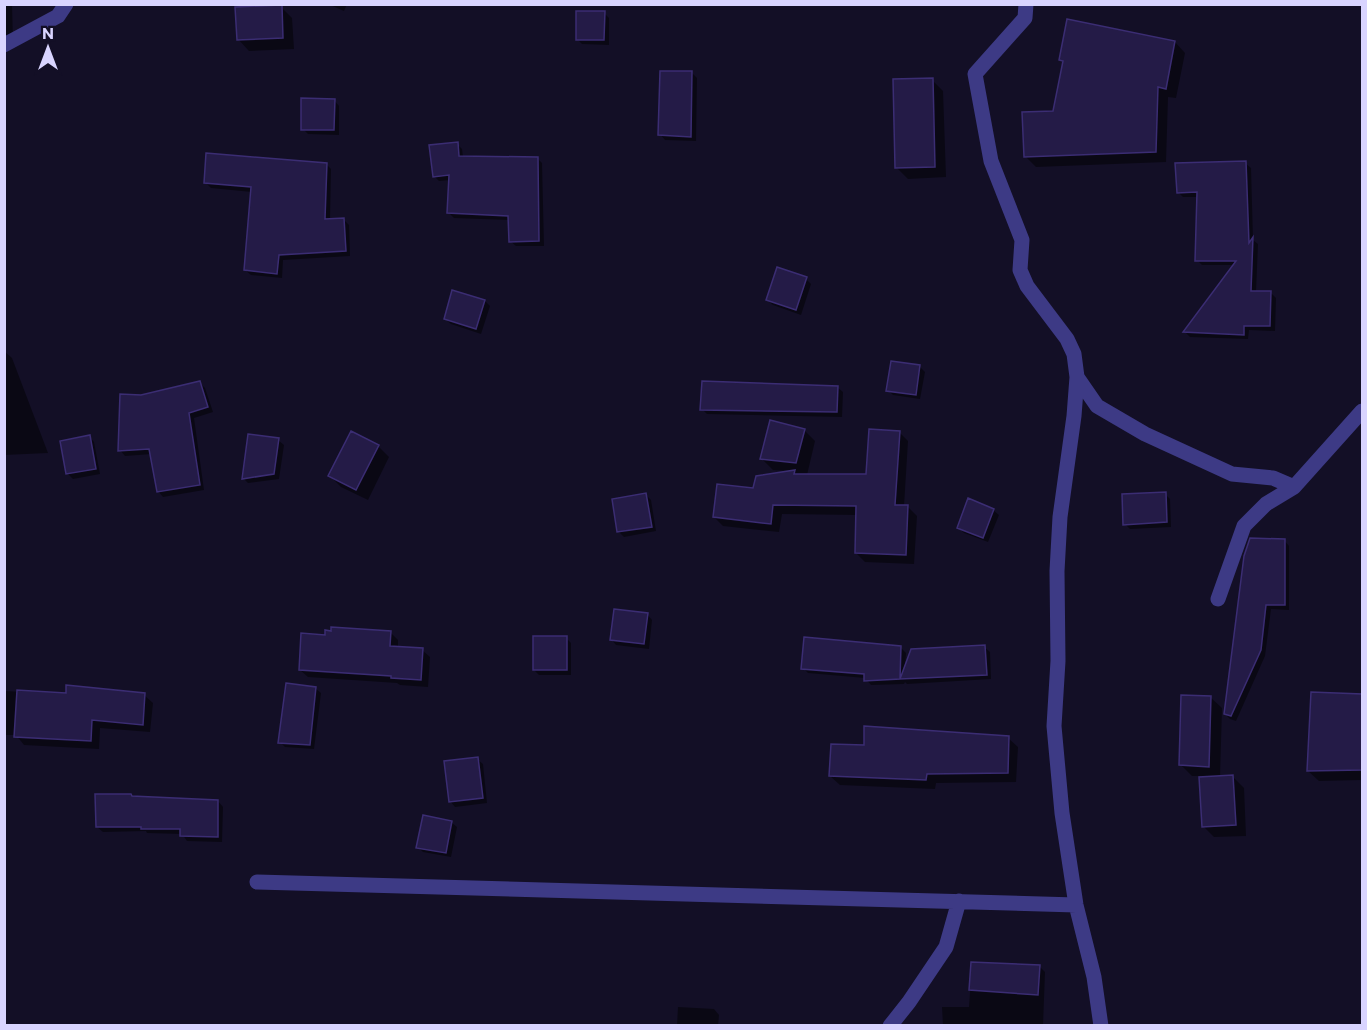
<svg xmlns="http://www.w3.org/2000/svg" width="1367" height="1030" viewBox="0 0 1367 1030" font-family="Commissioner,sans-serif">
  <rect width="100%" height="100%" fill="#130f26"/>
  <path fill="#0007" d="M4 4H12L13 42H4Z
    M328 4H347L344 11Z
    M281 7 292 18 294 49 249 51 238 39Z
    M604 13 609 18V45L582 44 577 39Z
    M1175 42 1185 53 1176 98 1168 97 1166 162 1036 167 1025 156 1054 113 1064 63 1060 59Z
    M692 73 697 78 696 141 665 140 660 134Z
    M932 80 943 91 946 177 908 179 897 168Z
    M334 100 339 106V135L308 134 303 129Z
    M457 144 462 149 463 157 537 158 542 163 544 246H516L510 241 509 220 454 218 449 213 450 180 439 181 434 176Z
    M1245 163 1251 168 1253 240 1258 244 1256 292 1271 293 1276 298 1275 331 1249 330 1248 339 1190 337 1185 332 1234 265H1202L1197 260 1198 197H1183L1178 192Z
    M326 164 331 169 330 220 343 219 349 225 350 256 283 260 282 278 251 275 245 270 252 192 211 188 206 183Z
    M806 279 811 284 801 315 773 305 767 300Z
    M485 301 490 306 481 334 451 324 445 319Z
    M4 351 12 358 48 453 4 455Z
    M920 367 925 372 920 399 893 395 888 390Z
    M200 383 205 388 213 412 194 418 204 490 163 497 158 491 152 454 125 456 120 450 141 396Z
    M837 387 843 392 842 417 707 414 702 409Z
    M804 430 815 441 807 475H867L899 432 908 441 904 506 908 507 917 516 914 564 865 562 856 553 858 515 782 514 779 532 723 526 714 517 754 490 788 471 773 470 762 459Z
    M89 436 94 442 100 474 73 479 68 474 61 442Z
    M278 440 284 445 279 479 248 483 243 478Z
    M378 446 389 457 368 500 341 487 330 476Z
    M1165 494 1170 499 1171 527 1130 529 1125 524Z
    M646 495 651 500 656 531 624 537 618 531Z
    M993 510 999 515 988 542 964 533 958 527Z
    M1284 540 1289 546V610L1271 609 1265 656 1236 721 1230 719 1225 714Z
    M647 614 652 620 649 649 616 645 611 639Z
    M391 633 398 640V648L422 650 430 657 428 687 400 685 397 683 308 677 300 670Z
    M566 638 571 643V675H539L534 670Z
    M984 647 990 652 991 679 907 684 905 682 904 684 871 685 865 678 808 673 803 668 901 648 906 653 905 667Z
    M315 688 321 693 314 749 285 747 280 742Z
    M4 691 67 694 144 695 153 703 150 732 100 728 99 749 24 745 16 735H4Z
    M1312 693 1362 696V780L1319 781 1308 771Z
    M1210 697 1222 708 1220 777H1233L1244 788 1246 836 1214 837 1203 826 1201 776H1192L1181 765Z
    M1008 738 1018 747 1016 782 936 783 935 789 840 785 830 776 865 747Z
    M477 759 483 764 487 803 455 807 450 801Z
    M218 801 223 807 222 842 187 841 182 834 147 833 146 831 103 832 97 827Z
    M451 822 457 827 451 857 423 852 418 847Z
    M972 964 1040 967 1045 972 1043 1026H943L942 1007H969Z
    M678 1007 714 1009 719 1015 718 1026H677Z"/>
  <path fill="#241b47" stroke="#3b2d73" stroke-width="1.5" d="M282 5 283 38 237 40 235 7Z
    M576 11H605L604 40H576Z
    M1067 19 1175 41 1166 89 1158 87 1156 152 1024 157 1022 112 1053 111 1063 61 1059 60Z
    M660 71H692L691 137 658 135Z
    M933 78 935 167 895 168 893 79Z
    M301 98 335 99 334 130H301Z
    M458 142 459 156 538 157 539 241 509 242 508 216 447 213 449 175 433 177 429 145Z
    M206 153 327 163 325 219 344 218 346 251 279 255 277 274 244 270 251 187 204 183Z
    M1246 161 1249 243 1253 237 1251 291H1271L1270 326H1244V335L1183 332 1236 261H1195L1197 192 1177 193 1175 163Z
    M777 267 807 277 796 310 766 300Z
    M452 290 485 300 476 329 444 319Z
    M891 361 920 365 916 395 886 391Z
    M200 381 208 407 189 413 200 485 157 492 149 449 118 451 120 394 141 395Z
    M702 381 838 386 837 412 700 410Z
    M770 420 805 429 796 463 760 459Z
    M869 429 900 431 895 505H908L906 555 855 553 856 506 773 505 771 524 713 517 717 484 753 488 756 476 795 470 794 474H866Z
    M351 431 379 445 356 490 328 476Z
    M248 434 279 438 274 474 242 479Z
    M90 435 96 469 66 474 60 441Z
    M1166 492 1167 522 1123 525 1122 494Z
    M646 493 652 527 617 532 612 499Z
    M968 498 994 509 983 538 957 528Z
    M1250 538 1285 539V605H1266L1261 650 1231 716 1224 714 1244 556Z
    M614 609 648 613 644 644 610 640Z
    M331 627 391 631 390 646 423 648 421 680 391 678V676L299 670 301 633 325 635V630L331 631Z
    M533 636H567V670H533Z
    M804 637 901 646 900 679 864 681V674L801 669Z
    M985 645 987 675 900 679 911 649Z
    M286 683 316 687 310 745 278 743Z
    M66 685 145 693 143 725 92 720 91 741 14 737 17 690 66 693Z
    M1311 692 1362 694V770L1307 771Z
    M1181 695 1211 696 1209 767 1179 765Z
    M864 726 1009 736 1008 773 927 774 926 780 829 776 831 744 864 745Z
    M478 757 483 798 449 802 444 761Z
    M1233 775 1236 825 1202 827 1199 777Z
    M95 794H131L132 796 218 800V837L180 836V829H141V827H96Z
    M423 815 452 821 446 853 416 848Z
    M971 962 1040 965 1038 995 969 990Z"/>
  <g fill="none" stroke-linecap="round" stroke-linejoin="round">
    <path stroke="#3d3a85" stroke-width="15" d="M1026 4 1025 18 975 74 991 161 1022 240 1020 270 1027 286 1067 339 1074 354 1077 377 1074 416 1060 517 1057 571 1058 661 1054 726 1062 813 1076 905 1094 977 1101 1026
      M4 45 58 16 66 4
      M1077 377 1097 406 1145 434 1232 474 1273 478 1294 487
      M1218 599 1244 526 1266 504 1294 487 1362 411
      M257 882 1076 905
      M890 1026 909 1002 946 947 959 901"/>
  </g>
  <rect width="1367" height="1030" fill="none" stroke="#d9d4ff" stroke-width="12"/>
  <g transform="translate(48 48)" stroke="#130f26" stroke-width="4.5" paint-order="stroke">
  <path d="M0-4.5L10 22L0 15L-10 22Z" fill="#d9d4ff"/>
  <text y="-9" font-size="16" font-weight="bold" text-anchor="middle" fill="#d9d4ff">N</text>
  </g>
</svg>
